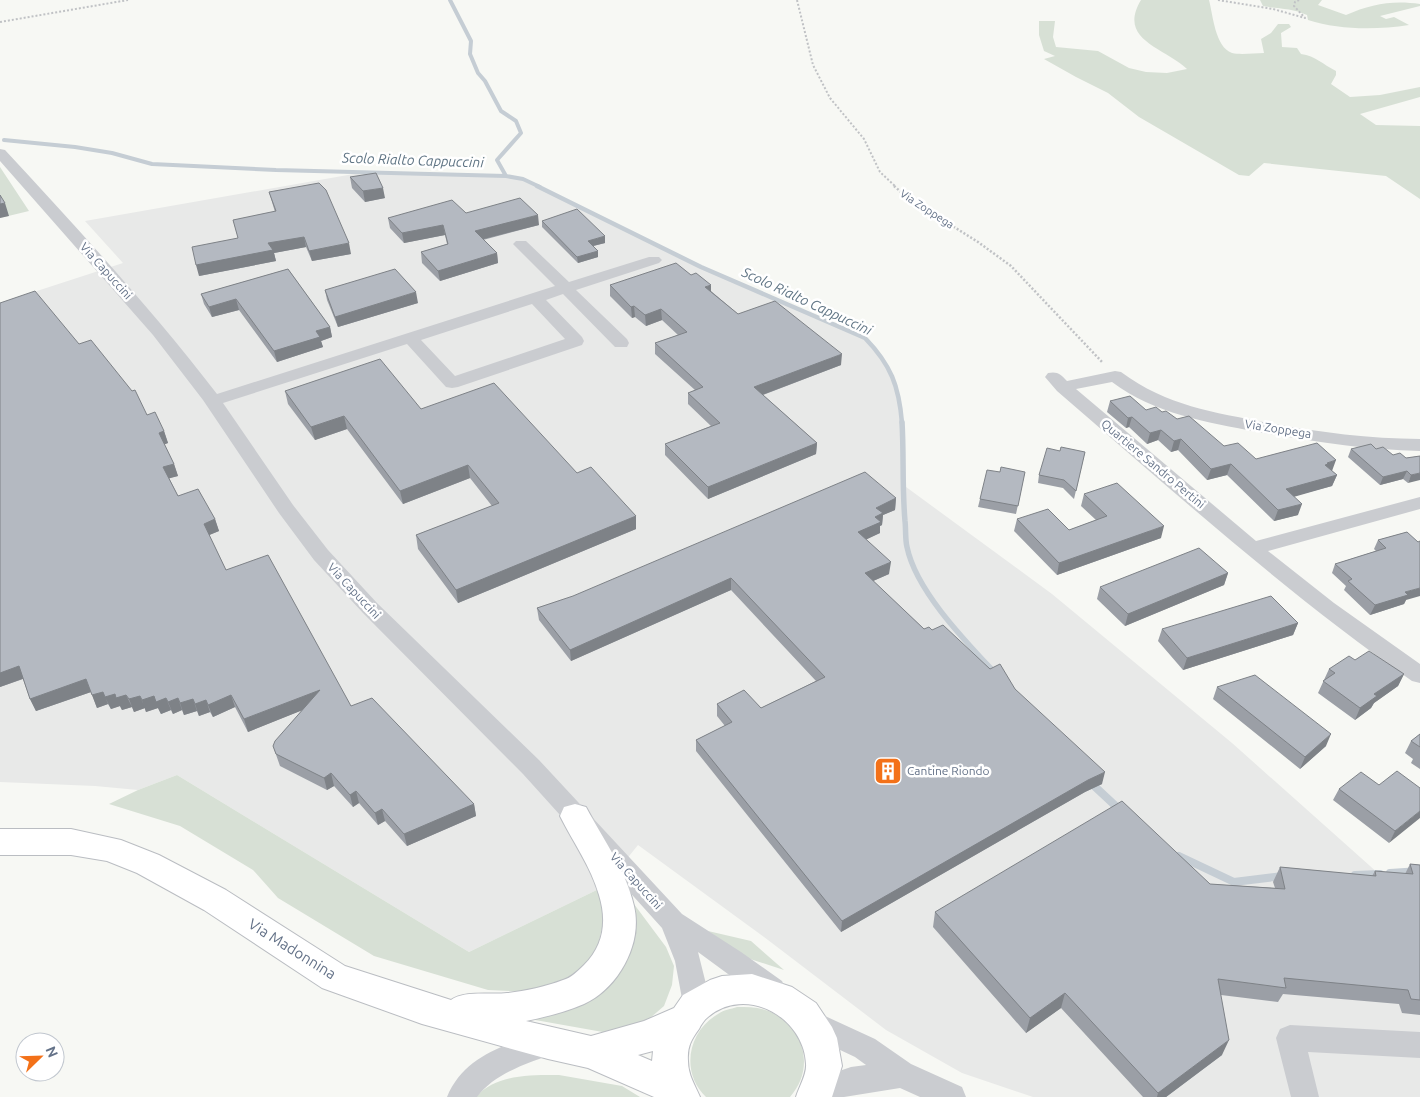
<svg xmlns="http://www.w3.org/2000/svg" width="1420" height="1097" viewBox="0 0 1420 1097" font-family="Ubuntu,sans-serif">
  <rect width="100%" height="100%" fill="#f7f8f4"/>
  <path fill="#e8e9e8" d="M365 172 470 174 506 176 523 179 701 267 865 338 875 347 896 381 904 422 902 484 1052 594 1232 743 1379 874 1420 871V1097H1033L962 1073 886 1030 768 940 638 845 605 886 469 952 177 775 138 790 95 786 0 782V303L123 263 85 221Z"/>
  <path fill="#d7e0d5" d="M1141 0H1209C1213 15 1215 47 1232 53 1241 55 1254 53 1264 53L1261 39 1271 33 1278 24H1289L1291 27 1281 33 1282 47 1297 48 1301 54C1316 56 1322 64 1336 71V75L1331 84 1350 97 1380 95 1420 87V97L1360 114 1376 125 1420 126V199L1386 176 1264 163 1249 176 1239 175 1139 117 1108 93 1076 77 1044 59 1055 56 1044 51 1039 35V21H1055L1053 37 1056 47 1098 51 1129 68 1146 72 1167 73 1187 69C1164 47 1117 40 1141 0Z
    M1260 0H1322L1318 5 1346 15C1371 4 1393 0 1420 4V6L1380 16 1386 19 1394 17 1409 25C1376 30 1339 30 1308 20L1307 15C1293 8 1278 9 1263 6Z
    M0 167 29 211 0 218Z
    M177 775 469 952 605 886 604 920 596 954 561 986 530 992 488 990 374 956 278 898 253 870 180 826 109 804 138 790Z
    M628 896 666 947 674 966 672 985 664 1006 642 1025 614 1034 524 1018 592 994Z
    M708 931 751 941 784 970 747 958Z
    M737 1007C750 1007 763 1007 775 1014 806 1032 814 1070 790 1097H706C680 1072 688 1031 718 1014 723 1010 731 1009 737 1007Z
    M559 1075 622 1086 640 1097H476C496 1074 531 1075 559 1075Z"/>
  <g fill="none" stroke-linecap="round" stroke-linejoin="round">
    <path stroke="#c5cdd4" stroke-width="4" d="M450 0 471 41 470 54 478 73 485 81 501 111 516 121 521 133 497 160 506 176
      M4 140 75 147 112 153 152 164 276 170 506 176 523 179 540 187"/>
    <path stroke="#c5cdd4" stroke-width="4.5" d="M537 186 701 267 865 338C891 365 899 386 902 423"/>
    <path stroke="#c5cdd4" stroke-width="5.5" d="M902 422C904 455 902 488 905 521 906 529 905 539 907 547 916 591 966 642 996 674"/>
    <path stroke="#c5cdd4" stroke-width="8" d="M1091 783 1121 811
      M1179 856 1234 882 1283 876
      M1390 873 1420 871
      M1355 875 1380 874"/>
    <g stroke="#babdc2" stroke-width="2">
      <path id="major" d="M575 804 586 807C603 839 626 870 634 906 643 943 619 988 584 1004 566 1012 545 1017 526 1021L591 1036 644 1021 674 1008 683 995 710 980 722 976 752 974 792 987 816 1003 832 1027 837 1038 842 1066 832 1097H796C799 1087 807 1074 806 1064 804 1017 746 985 708 1017 704 1020 701 1025 699 1029 691 1040 687 1047 688 1061 688 1075 695 1085 700 1097H654L588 1068 548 1059 422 1024 322 988 204 910 137 873 107 861 71 855H0V829H71L121 840 159 855 226 890 345 966 451 1000C464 990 490 995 507 993 525 991 545 987 563 980 571 978 578 971 584 965 604 945 607 921 599 895 591 867 573 842 560 816L564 807ZM653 1051 652 1061 638 1055Z"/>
    </g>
    <path stroke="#c0c2c5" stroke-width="2" stroke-dasharray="2 2" stroke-linecap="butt" d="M797 0 813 65 830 98 864 139 880 172 896 187
      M1218 0 1273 9 1305 18 1294 6 1295 2 1299 0
      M0 22 128 0"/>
    <path stroke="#c0c2c5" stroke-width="2.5" stroke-dasharray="2 2" stroke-linecap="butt" d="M894 186 908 198 978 242 1011 266 1103 363"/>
    <path fill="#caccd0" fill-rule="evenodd" d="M0 149 5 150C78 229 151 308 217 394L555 286 513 244 516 241H526L569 282 649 257H659L662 260 659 263 576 290 627 339 629 343 627 347H615L563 294 546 300 582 337 584 341 582 345 458 387 452 388 446 387 407 344 223 403 293 505 328 550 377 603 539 760 682 914 741 952 782 981 786 990 782 999 772 1002 762 999 698 952 711 1004 707 1013 697 1016 687 1013 683 1004 675 961 662 928 523 774 363 613 314 560 279 513 203 400 153 335 0 161ZM532 304 565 339 455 376 421 340Z
      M1115 371 1121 372C1167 406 1213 412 1268 423 1318 432 1369 439 1420 439V451C1365 450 1312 441 1258 432 1206 422 1155 414 1112 382L1076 389 1256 541 1420 497V509L1268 551 1334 603 1420 664V683L1412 681C1286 593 1173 491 1057 391L1045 377 1048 373C1057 371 1061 374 1067 381Z
      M812 1010 875 1039 911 1064 962 1087 966 1097H920L900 1088 844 1097H805L803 1092 807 1082 851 1067 866 1065 855 1057 802 1032 798 1023 802 1014Z
      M1290 1025 1420 1032V1058L1308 1052 1319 1097H1291L1276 1038 1280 1029Z
      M548 1030 558 1034 562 1043 558 1052C529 1063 496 1072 477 1097H447C465 1054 507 1045 548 1030Z"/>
    <use href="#major" fill="#fff" fill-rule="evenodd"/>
  </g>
  <path fill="#9b9fa6" d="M350 177 385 198 365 202 352 188Z
    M269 192 351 254 312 261 306 247 274 253 276 261 199 276 238 238 233 220 275 212Z
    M466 213 539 225 483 240 497 253 498 263 440 281 422 263 421 252 447 244 445 235 404 243 390 228 388 218Z
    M542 221 605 243 593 246 598 257 578 263 542 227Z
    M288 269 330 327 332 337 321 341 323 347 277 362 239 310 212 317 204 304 201 294Z
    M610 285 711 291 738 314 841 365 763 395 817 443 816 454 708 499 665 455V444L711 426 688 404V393L695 390 655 354V343L678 335 662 320 646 326 635 317 632 318 610 296Z
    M325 290 418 303 338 327 327 300Z
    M0 303 79 344 147 415 164 431 168 443 164 444 174 464 178 476 169 478 178 496 215 519 219 531 209 535 226 570 351 706 474 804 476 816 407 846 385 821 378 825 359 803 353 807 334 786 327 790 280 766 273 746 302 710 248 732 235 707 213 717 210 712 199 716 197 711 184 715 182 710 173 714 171 710 161 714 158 708 146 712 145 708 134 712 132 707 122 710 120 706 111 709 108 704 97 708 91 692 36 711 30 699 23 679 0 687Z
    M285 391 421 409 577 473 636 516V529L458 603 418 549 416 535 492 506 470 478 403 504 347 429 315 440 288 404Z
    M1110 401 1146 410 1162 412 1177 419 1224 446 1256 459 1332 471 1337 475 1332 486 1294 496 1298 515 1274 521 1227 475 1207 480 1178 450 1171 452 1158 440 1147 444 1129 427 1126 428 1107 412Z
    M1351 449H1376L1393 455 1406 458 1420 456 1408 483 1403 479 1380 485 1348 457Z
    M1060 451 1085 452 1074 499 1063 488 1038 483 1039 475Z
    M1025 472 1016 514 978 507 980 499Z
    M1084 494 1161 538 1057 575 1014 531 1017 519 1069 530 1096 520 1081 506Z
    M896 498 895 510 883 515 882 525 880 526V533L866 539 889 574 873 581 924 629 932 630 990 669 1015 689 1102 784 1085 792 841 932 696 751V740L725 726 717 716V704L761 708 816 681 731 590 571 661 539 620 537 608Z
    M1407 532 1406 600 1404 604 1370 615 1344 590 1346 586 1332 573 1335 564 1376 551 1374 549 1378 540Z
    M1228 573 1224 585 1125 626 1097 599 1100 587Z
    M1298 623 1293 635 1183 670 1158 641 1162 629Z
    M1355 660 1404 674 1398 686 1374 703 1371 708 1355 720 1318 693 1329 669Z
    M1217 687 1326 746 1300 769 1213 699Z
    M1420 734V769L1411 763 1413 759 1405 753 1411 741Z
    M1379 785 1420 788 1389 843 1333 800 1339 789Z
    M1410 864 1420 865V1015L1402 1013 1399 1004 1283 994 1278 1002 1221 995 1222 1055 1166 1097H1143L1061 1008 1026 1033 933 927 935 912 1210 884 1275 888 1273 882 1280 867 1372 876 1375 871 1405 874Z"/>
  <path fill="#7e8287" d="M383 188 385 198 365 202 363 191Z
    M5 203 9 216 0 218V204Z
    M538 215 539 225 476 241 475 231Z
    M443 225 445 235 404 243 402 233Z
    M605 236V243L589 247 588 241Z
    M304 237 306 247 274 253 276 261 199 276 196 265 268 243Z
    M349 243 351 254 312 261 309 251Z
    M598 251V257L578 263 577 257Z
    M497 253 498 263 440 281 438 271Z
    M711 285V296L705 287Z
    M416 292 418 303 338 327 335 317Z
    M236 299 239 310 212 317 209 307Z
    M634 306 635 317 632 318 631 307Z
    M661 309 662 320 646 326 645 315Z
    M330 327 332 337 321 341 323 347 277 362 274 351 316 331Z
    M842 354 841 365 754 398V387Z
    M344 416 347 429 315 440 311 427Z
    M1132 417 1129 427 1126 428 1128 418Z
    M1161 430 1158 440 1147 444 1150 433Z
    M164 431 168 443 163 445 159 433Z
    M1181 439 1178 450 1171 452 1174 441Z
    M817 443 816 454 708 499V487Z
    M1336 460 1332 471 1321 476 1327 463Z
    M174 464 178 476 167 479 163 467Z
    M1231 464 1227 475 1207 480 1211 469Z
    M468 465 470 478 403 504 400 491Z
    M1407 471 1403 479 1380 485 1383 477Z
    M1420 473V480L1408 483 1411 475Z
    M1337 475 1332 486 1283 500 1286 489Z
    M896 498 895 510 883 515 882 525 880 526V533L857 544 858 532 876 508Z
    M1302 504 1298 515 1274 521 1278 510Z
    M636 516V529L458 603 456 590Z
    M215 519 219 531 207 536 204 524Z
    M1164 526 1161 538 1057 575 1059 563Z
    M891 562 889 574 864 585 865 573Z
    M1228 573 1224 585 1125 626 1128 614Z
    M731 578V590L571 661 570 650Z
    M1420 588V596L1406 600 1404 604 1370 615 1375 605 1405 592Z
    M1298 623 1293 635 1183 670 1187 658Z
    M19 666 25 678 0 687V673Z
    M1404 674 1398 686 1374 703 1371 708 1355 720 1360 708 1374 694Z
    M86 679 91 692 36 711 30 699Z
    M320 690 323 702 248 732 244 719Z
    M103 692 108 704 97 708 92 695Z
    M115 694 126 695 132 707 122 710 120 706 111 709 105 697Z
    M231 695 235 707 213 717 208 705Z
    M140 696 145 708 134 712 129 699Z
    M154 696 166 698 171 710 161 714 158 708 146 712 142 700Z
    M178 698 182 710 173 714 168 702Z
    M193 699 197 711 184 715 180 703Z
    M206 700 210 712 199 716 195 704Z
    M1331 734 1326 746 1300 769 1305 757Z
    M1105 772 1102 784 1085 792 841 932 842 921 1088 780Z
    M331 773 334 786 327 790 324 778Z
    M356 791 359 803 353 807 350 795Z
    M474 804 476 816 407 846 404 834Z
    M382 809 385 821 378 825 375 813Z
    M1420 811V818L1389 843 1395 831Z
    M1065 993 1061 1008 1026 1033 1030 1018Z
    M1229 1040 1222 1055 1166 1097H1157L1158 1093Z"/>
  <path fill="#b4b9c1" stroke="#7e8287" d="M376 173 383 188 363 191 350 177Z
    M319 183 326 190 349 243 309 251 304 237 268 243 273 250 196 265 192 247 238 238 233 220 276 211 269 192Z
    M0 195 5 203 0 204Z
    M520 198 538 215 475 231 497 253 438 271 421 252 448 244 443 225 402 233 388 218 452 200 466 213Z
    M577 209 605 236 588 241 598 251 577 257 542 221Z
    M676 263 691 275 696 273 711 285 705 287 738 314 775 301 842 354 754 387 817 443 708 487 665 444 720 423 688 393 703 387 655 343 687 332 661 309 645 315 634 306 631 307 610 285Z
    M288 269 330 327 316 331 320 337 274 351 236 299 209 307 201 294Z
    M395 269 416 292 335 317 325 290Z
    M35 291 79 344 91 340 132 391 135 390 147 415 155 412 164 431 159 433 174 464 163 467 178 496 198 489 215 519 204 524 226 570 268 555 351 706 372 698 474 804 404 834 382 809 375 813 356 791 350 795 331 773 324 778 276 754 273 746 275 741 320 690 244 719 231 695 208 705 206 700 195 704 193 699 180 703 178 698 168 702 166 698 156 702 154 696 142 700 140 696 129 699 126 695 116 698 115 694 105 697 103 692 92 695 86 679 30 699 19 666 0 673V303Z
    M380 359 421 409 494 383 577 473 591 467 636 516 456 590 416 535 499 503 468 465 400 491 344 416 311 427 285 391Z
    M1130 396 1146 410 1156 407 1162 412 1166 411 1177 419 1189 416 1224 446 1238 443 1256 459 1317 443 1336 460 1327 463 1328 464 1325 465 1337 475 1286 489 1302 504 1278 510 1231 464 1211 469 1181 439 1174 441 1161 430 1150 433 1132 417 1128 418 1110 401Z
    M1371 444 1376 449 1383 447 1393 455 1400 453 1406 458 1420 456V473L1411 475 1407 471 1383 477 1351 449Z
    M1061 447 1085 452 1076 491 1064 480 1039 475 1047 448 1060 451Z
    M1001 467 1025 472 1018 506 980 499 987 470 1000 472Z
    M865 472 896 498 876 508 883 513 875 517 881 522 858 532 891 562 865 573 924 629 929 627 932 630 943 625 990 669 1000 664 1015 689 1105 772 1088 780 842 921 696 740 732 722 717 704 744 690 761 708 825 677 731 578 570 650 537 608 573 596Z
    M1117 483 1164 526 1059 563 1017 519 1048 509 1069 530 1107 516 1084 494Z
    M1407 532 1418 542 1420 541V588L1405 592 1408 595 1375 605 1348 581 1352 579 1335 564 1386 548 1378 540Z
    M1199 548 1228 573 1128 614 1100 587Z
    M1271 596 1298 623 1187 658 1162 629Z
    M1369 651 1404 674 1374 694 1377 696 1360 708 1323 681 1335 673 1329 669 1349 656 1355 660Z
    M1255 675 1331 734 1305 757 1217 687Z
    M1420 734V747L1411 741Z
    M1397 771 1420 788V811L1395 831 1339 789 1361 772 1379 785Z
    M1122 801 1210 884 1285 889 1280 867 1376 876 1375 871 1413 874 1410 864 1420 865V1000L1411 999 1408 990 1284 978 1286 988 1218 979 1229 1040 1158 1093 1065 993 1030 1018 935 912Z"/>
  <defs>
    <g id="building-square" transform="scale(1.4375)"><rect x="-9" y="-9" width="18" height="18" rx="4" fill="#f37119" stroke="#fff"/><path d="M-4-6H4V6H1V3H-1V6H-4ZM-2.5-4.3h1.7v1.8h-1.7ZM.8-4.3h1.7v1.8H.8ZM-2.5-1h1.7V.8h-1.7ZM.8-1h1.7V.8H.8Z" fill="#fff"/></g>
  </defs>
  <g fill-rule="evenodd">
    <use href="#building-square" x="888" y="771"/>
  </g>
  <g text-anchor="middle" stroke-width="5" stroke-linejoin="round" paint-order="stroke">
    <g font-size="11" fill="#647288" stroke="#fff">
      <text transform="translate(927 209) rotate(33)" y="4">Via Zoppega</text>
    </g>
    <g font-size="12" fill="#647288" stroke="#fff">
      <text transform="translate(106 271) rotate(48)" y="4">Via Capuccini</text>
      <text transform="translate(1278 429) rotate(9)" y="4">Via Zoppega</text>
      <text transform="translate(1153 464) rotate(40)" y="4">Quartiere Sandro Pertini</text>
      <text transform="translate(354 591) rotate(47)" y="4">Via Capuccini</text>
      <text transform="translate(636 881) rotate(48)" y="4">Via Capuccini</text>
    </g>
    <g font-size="12" fill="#647288" stroke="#fff" text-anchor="start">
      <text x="907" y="775">Cantine Riondo</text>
    </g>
    <g font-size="14" font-style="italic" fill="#5f7484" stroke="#fff">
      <text transform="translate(413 160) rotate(2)" y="5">Scolo Rialto Cappuccini</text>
      <text transform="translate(807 301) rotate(25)" y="5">Scolo Rialto Cappuccini</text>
    </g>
    <g font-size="15" fill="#647288" stroke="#fff">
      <text transform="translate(292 949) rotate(32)" y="5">Via Madonnina</text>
    </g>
  </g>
  <g transform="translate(40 1057) rotate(67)"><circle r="24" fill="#ffffff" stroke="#c1c7cf"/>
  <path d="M0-4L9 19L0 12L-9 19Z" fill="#f37119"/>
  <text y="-8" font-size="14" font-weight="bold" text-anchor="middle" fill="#647288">N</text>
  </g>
</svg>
